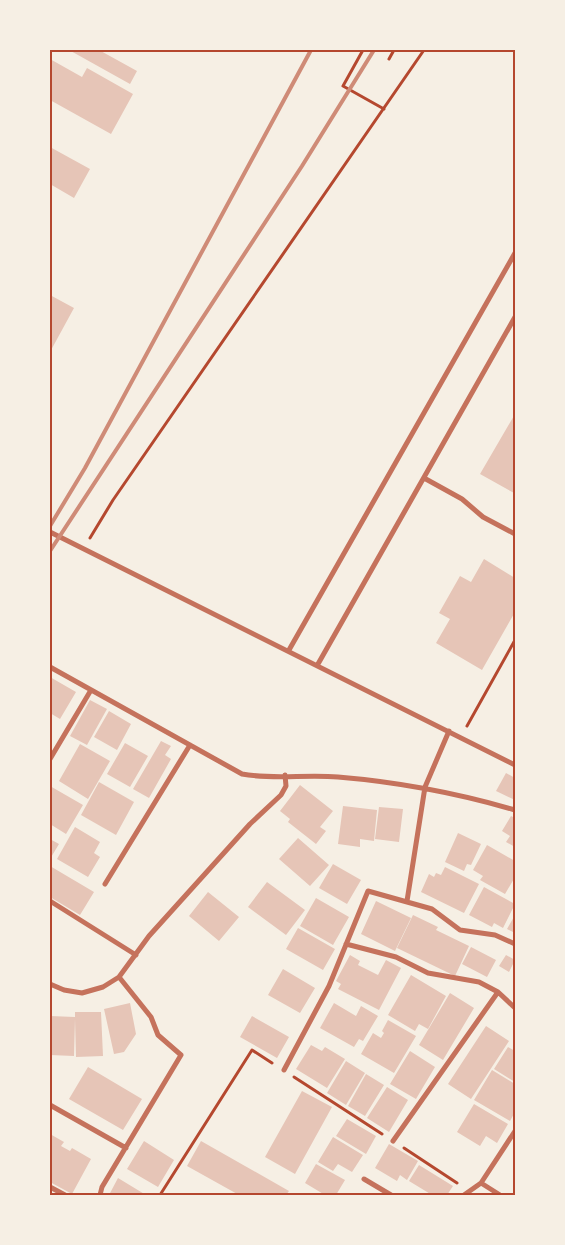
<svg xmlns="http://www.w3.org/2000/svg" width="565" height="1245" viewBox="0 0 565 1245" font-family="Cabin,sans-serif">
  <rect width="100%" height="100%" fill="#f6efe4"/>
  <path fill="#e6c5b7" d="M69 50H99L137 71 130 84Z
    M50 59 82 77 87 68 133 94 111 134 50 100Z
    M50 147 90 169 74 198 50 184Z
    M50 295 74 308 50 352Z
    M515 414V492L514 493 480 474Z
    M484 559 515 578V612L482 670 436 643 450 619 439 613 460 576 471 582Z
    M50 677 76 692 60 719 50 713Z
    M90 700 107 709 87 745 70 736Z
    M109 711 131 724 117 750 94 737Z
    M161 741 171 746 165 755 171 759 149 798 133 789Z
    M125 743 148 756 130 787 107 774Z
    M80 744 110 761 88 799 59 781Z
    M506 773 515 778V800L496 791Z
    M99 782 134 802 116 835 81 815Z
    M300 785 333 811 320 827 326 831 316 844 288 822 290 819 280 811Z
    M50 786 83 805 66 834 50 824Z
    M343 806 377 810 374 841 360 839V847L338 844Z
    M379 807 403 809 399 842 375 839Z
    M511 816 515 818V847L506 842 510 836 502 831Z
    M75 827 100 842 94 853 100 857 88 877 57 859Z
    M458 833 481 844 471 865 467 864 464 871 445 862Z
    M298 838 329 865 310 886 279 859Z
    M50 839 59 844 50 859Z
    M487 845 515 861V877L505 894 480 880 483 876 473 870Z
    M333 864 361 880 347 904 319 888Z
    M50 866 94 892 80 915 50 897Z
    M445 867 479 884 464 913 421 892 429 874 434 877 436 873 441 875Z
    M267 882 305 910 286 935 248 907Z
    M484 887 515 904 503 928 494 923 492 927 469 915Z
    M208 892 239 917 219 941 189 916Z
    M316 898 349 917 333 945 300 926Z
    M376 901 411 918 395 951 361 934Z
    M413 915 438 927 436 930 469 946 455 976 397 948Z
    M515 915V933L507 929Z
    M298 928 335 949 323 970 286 949Z
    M471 947 496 960 487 977 462 964Z
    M350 955 360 961 358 965 378 975 386 960 401 968 379 1010 338 989 341 984 336 981Z
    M506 955 515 960 509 972 499 966Z
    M283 969 315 988 300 1013 268 995Z
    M411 975 446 996 428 1029 419 1024 415 1031 388 1015Z
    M450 993 474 1008 443 1060 419 1045Z
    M130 1003 136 1034 124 1052 114 1054 104 1009Z
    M334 1003 356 1016 361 1006 378 1016 363 1041 359 1039 354 1047 320 1028Z
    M75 1012H101L103 1056 76 1057 75 1019 74 1056 50 1055V1016L75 1017Z
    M252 1016 289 1037 277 1058 240 1037Z
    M388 1020 416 1036 394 1073 361 1054 373 1033 381 1038 384 1033 382 1031Z
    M486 1026 509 1041 471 1099 448 1084Z
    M311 1045 322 1051 325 1047 345 1059 327 1088 296 1069Z
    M508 1047 515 1051V1082L494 1069Z
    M410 1051 435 1067 416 1099 390 1084Z
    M346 1061 365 1073 346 1105 327 1093Z
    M88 1067 142 1099 123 1130 69 1099Z
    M492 1070 515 1084V1112L510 1121 474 1100Z
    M366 1074 384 1085 365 1116 348 1106Z
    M387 1087 408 1100 389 1132 367 1118Z
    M302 1091 332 1107 295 1174 265 1157Z
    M474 1104 508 1124 497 1143 486 1136 480 1146 457 1132Z
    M347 1119 376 1136 366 1154 336 1136Z
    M50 1134 64 1142 61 1146 70 1151 72 1148 91 1159 72 1194 50 1182Z
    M333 1137 363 1155 352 1172 338 1164 333 1171 318 1162Z
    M144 1141 174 1160 158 1187 127 1169Z
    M201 1141 289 1191 286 1195H239L187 1166Z
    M389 1144 418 1161 407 1180 400 1175 397 1181 375 1168Z
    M316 1164 345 1180 336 1195H325L305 1183Z
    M419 1165 453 1186 447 1195H432L409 1181Z
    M118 1178 146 1195H109Z"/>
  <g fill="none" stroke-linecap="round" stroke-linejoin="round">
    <path stroke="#b5482f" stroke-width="3" d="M363 50 343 86 384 109
      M389 59 394 50
      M90 538 113 500 424 50
      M467 726 515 640
      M294 1077 382 1134
      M404 1148 457 1183
      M160 1195 252 1050 272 1063"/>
    <path stroke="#c5725c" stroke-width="5" d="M424 478 462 499 483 517 515 534
      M50 532 515 765
      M289 650 515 253
      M318 664 515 317
      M50 667 242 774C273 780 306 774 338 777 398 782 457 793 515 810
      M50 759 91 690
      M105 884 190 745
      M50 901 136 955
      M407 901 425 787 449 731
      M346 944 396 957 428 973 479 982 498 992 515 1008
      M50 984 64 990 82 993 103 987 119 977 149 936 250 824 281 795 286 786 285 775
      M284 1070 329 986 368 891 432 909 460 930 495 935 515 944
      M50 1105 126 1148
      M393 1141 498 992
      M364 1179 391 1195
      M481 1183 515 1131
      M50 1187 65 1195
      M100 1195 102 1187 181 1055 158 1035 151 1017 119 977
      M464 1195 481 1183 500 1195"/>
    <path stroke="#cf8b77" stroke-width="4" d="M50 526 85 468 311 50
      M50 551 302 166 374 50"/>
  </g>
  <rect width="565" height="1245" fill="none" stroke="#f6efe4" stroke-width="102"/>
  <rect x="51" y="51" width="463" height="1143" fill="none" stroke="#b5482f" stroke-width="2"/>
</svg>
